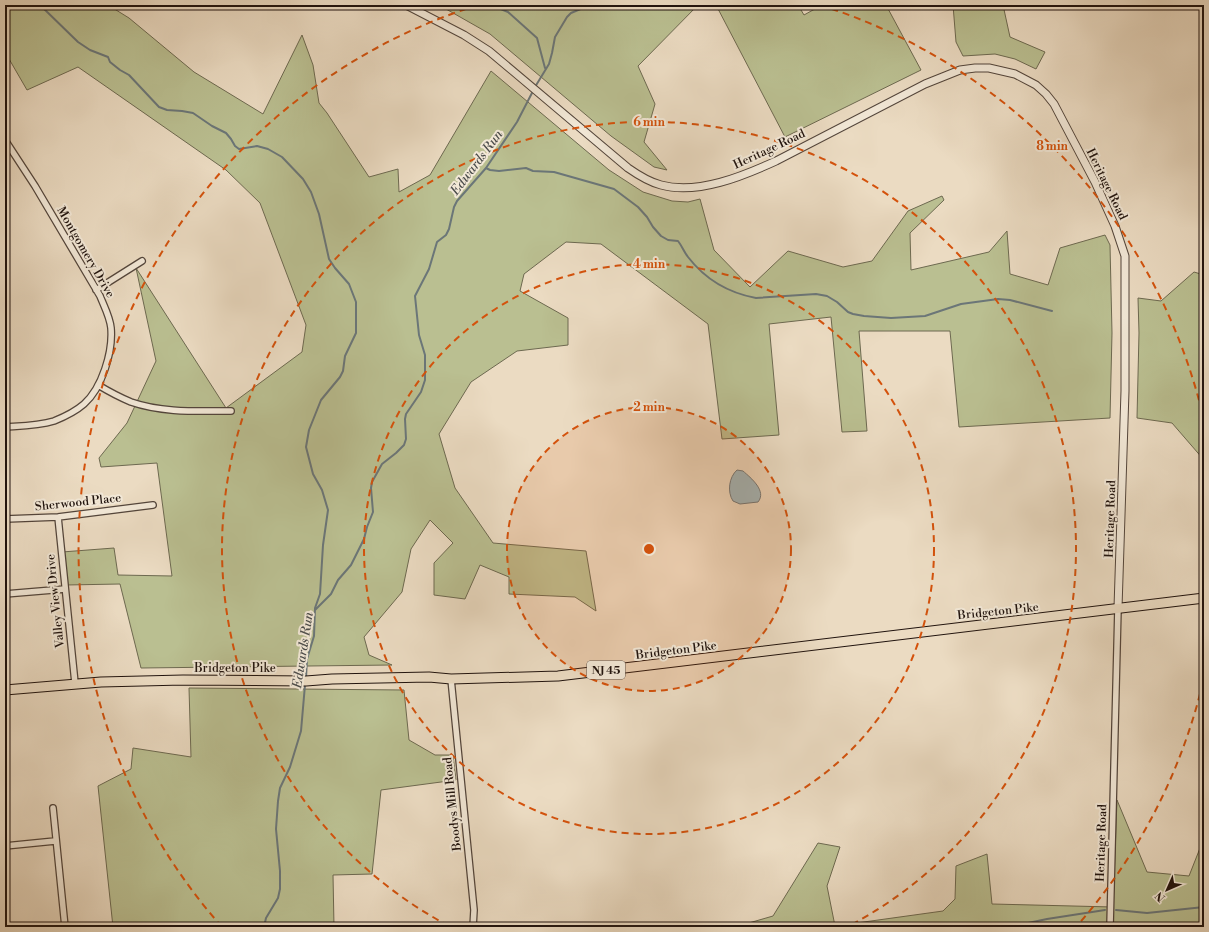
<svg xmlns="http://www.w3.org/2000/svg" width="1209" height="932" viewBox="0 0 1209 932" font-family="'Libre Bodoni',serif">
  <rect width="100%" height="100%" fill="#ebdbc2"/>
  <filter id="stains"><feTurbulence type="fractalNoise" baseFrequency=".005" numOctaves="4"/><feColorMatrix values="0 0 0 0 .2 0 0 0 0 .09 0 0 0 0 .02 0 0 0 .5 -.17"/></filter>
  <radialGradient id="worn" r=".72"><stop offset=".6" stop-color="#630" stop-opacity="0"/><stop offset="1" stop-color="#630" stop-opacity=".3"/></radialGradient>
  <path fill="#babf91" stroke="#6d6950" d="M5 5H108L129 18 194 72 263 114 302 35 313 65 319 103 327 113 369 177 398 169 399 192 430 175 491 71 609 170 643 192 672 201 688 202 700 199 714 250 750 287 788 251 843 267 872 261 908 211 942 196 944 200 910 233 911 270 989 252 1007 231 1010 274 1048 285 1060 248 1105 235 1110 245 1112 333 1110 418 959 427 950 331H859L867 431 842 432 831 317 769 324 779 435 722 439 708 324 601 244 566 242 524 274 520 291 568 318V345L517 351 471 382 439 434 455 488 493 543 586 551 596 611 575 597 509 594V577L480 565 465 599 434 595V563L453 543 430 520 411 549 402 592 364 637 369 655 392 665 141 668 120 584 66 585 62 552 114 548 118 575 172 576 157 463 101 467 99 458 127 423 156 361 136 268 226 408 302 352 306 325 260 203 226 170 78 67 27 90 5 52Z
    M439 5H698L638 66 655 104 644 142 667 170 654 167 611 136 490 34Z
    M716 5H798L804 15 822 5H886L921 70 785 137Z
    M953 5H1003L1010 37 1045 52 1036 69 1015 59 995 54 963 56 956 42Z
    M1194 272 1204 275V460L1172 423 1137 418 1139 333 1138 298 1161 301Z
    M189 688 404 690 409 740 435 755H453L456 780 381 790 372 874 333 875 334 927H113L98 786 131 769 133 748 191 757Z
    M1117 800 1147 872 1189 876 1204 838V927H1183L1177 925 1159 924 1157 927H735L773 916 818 843 840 847 827 886 835 926 943 911 955 899 956 866 987 854 992 904 1113 907Z"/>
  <path fill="#9db8be" stroke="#6b7678" d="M737 470 743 471C751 478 767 491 758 502L740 504 733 501C727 492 729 477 737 470Z"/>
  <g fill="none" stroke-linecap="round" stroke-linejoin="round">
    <path stroke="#6b7678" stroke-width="2" d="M40 5 78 42 90 50 108 57 110 62 120 70 129 75 159 107 167 110 182 111 193 113 212 126 226 133 231 139 235 146 239 149 257 146 268 149 282 157 303 179 311 192 319 214 329 259 335 268 349 284 356 302V333L345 356 343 371 340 377 321 400 309 430 306 447 313 474 322 490 328 510 323 545 320 594 315 608 314 636 307 659 306 678
      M491 5 508 12 537 38 545 68
      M535 87 549 64 552 53 555 37 567 17 571 13 590 5
      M486 168 490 170 499 171 526 168 533 171 554 172 614 189 638 207 647 217 653 227 661 236 668 240 678 241C682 246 684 252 688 257 705 279 729 293 756 298L816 294 827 296 837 302 848 312 853 314 864 316 891 318 925 316 961 304 998 299 1010 300 1052 311
      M315 610 331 594 338 580 351 565 364 539 367 527 373 512 371 488 372 482 382 464 396 453 404 445 406 439 405 419 406 414 421 392 425 380V355L419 335 415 296 429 269 437 242 446 235 449 229 454 207 457 201 486 168 517 122 533 91
      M1116 910 1147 913 1204 907
      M264 927 266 918 278 898 280 889V871L276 829 278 801 280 788 290 767 301 731 305 685
      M1009 927 1047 919 1105 910"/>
    <g stroke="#53453b" stroke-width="8">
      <path id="minor" d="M5 140 35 186 100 296C104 306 110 317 111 328 113 352 102 388 84 404 76 411 64 417 54 421 38 426 21 426 5 427
        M96 290 142 261
        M98 385C108 391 119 397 131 402 163 413 197 411 231 411
        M58 517 75 683
        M5 519 58 517 153 505
        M5 594 65 589
        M451 679 474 910 473 927
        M53 808 65 927
        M5 846 55 841
        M1110 927 1118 608"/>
    </g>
    <g stroke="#53453b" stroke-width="9">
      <path id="tertiary" d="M406 5 464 35 489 51 628 168C638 175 649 182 661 185 698 195 743 176 776 161L925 84 960 70 975 68H989L1015 74 1036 85 1046 94 1054 104 1095 182 1115 226 1125 256V391L1118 608"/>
    </g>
    <g stroke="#20130e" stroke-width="11">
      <path id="primary" d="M5 690 101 682 183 680 306 681 332 679 429 677 451 679 558 676 1204 598"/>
    </g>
    <use href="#minor" stroke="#f2e8d7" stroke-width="5.5"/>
    <use href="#tertiary" stroke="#f2e8d7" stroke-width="7"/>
    <use href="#primary" stroke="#ebdbc2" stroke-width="9"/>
  </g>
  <circle cx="649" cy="549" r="142" fill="#d4520c" fill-opacity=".12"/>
  <g fill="none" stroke="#d4520c" stroke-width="2" stroke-dasharray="7 5">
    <circle cx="649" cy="549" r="142"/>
    <circle cx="649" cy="549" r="285"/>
    <path d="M449 926A427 427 0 1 1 849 926"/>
    <path d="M1203 682A570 570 0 0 1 1076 927M222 927A570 570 0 0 1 478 5M820 5A570 570 0 0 1 1203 416"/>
  </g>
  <g text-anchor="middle" stroke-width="4" stroke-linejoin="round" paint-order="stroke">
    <rect fill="#f2e8d7" stroke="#5f534a" stroke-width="1" x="587" y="661" width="38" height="18" rx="3"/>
    <g font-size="11" font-weight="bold" fill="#20130e">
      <text x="606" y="674">NJ 45</text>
    </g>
    <g font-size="12" fill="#20130e" stroke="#f2e8d7">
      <text transform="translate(769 149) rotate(-25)" y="4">Heritage Road</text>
      <text transform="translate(1107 184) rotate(64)" y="4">Heritage Road</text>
      <text transform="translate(86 252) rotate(60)" y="4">Montgomery Drive</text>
      <text transform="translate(78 502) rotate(-6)" y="4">Sherwood Place</text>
      <text transform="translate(1110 519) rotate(-88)" y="4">Heritage Road</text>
      <text transform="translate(55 601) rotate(-96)" y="4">Valley View Drive</text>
      <text transform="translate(998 611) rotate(-6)" y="4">Bridgeton Pike</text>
      <text transform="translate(676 650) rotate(-7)" y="4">Bridgeton Pike</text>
      <text x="235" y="672">Bridgeton Pike</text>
      <text transform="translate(452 804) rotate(-96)" y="4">Boodys Mill Road</text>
      <text transform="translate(1101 843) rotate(-88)" y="4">Heritage Road</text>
    </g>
    <g font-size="13" font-style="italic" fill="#4c4d4c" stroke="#f2e8d7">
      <text transform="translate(476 162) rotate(-53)" y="5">Edwards Run</text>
      <text transform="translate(302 650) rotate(-81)" y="5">Edwards Run</text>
    </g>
  </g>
  <circle cx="649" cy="549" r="6" fill="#d4520c" stroke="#f2e8d7" stroke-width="2"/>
  <g font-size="12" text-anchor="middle" font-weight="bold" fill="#d4520c" stroke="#f2e8d7" stroke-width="4" stroke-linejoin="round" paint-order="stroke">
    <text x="649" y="126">6 min</text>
    <text x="1052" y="150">8 min</text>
    <text x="649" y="268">4 min</text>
    <text x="649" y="411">2 min</text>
  </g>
  <rect width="1209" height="932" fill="none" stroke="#ebdbc2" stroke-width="20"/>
  <rect x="6" y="6" width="1197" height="920" fill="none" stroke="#20130e" stroke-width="2"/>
  <rect x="10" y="10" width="1189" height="912" fill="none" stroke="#20130e"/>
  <g transform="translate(1167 890) rotate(225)" stroke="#f2e8d7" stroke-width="3" paint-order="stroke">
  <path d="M0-3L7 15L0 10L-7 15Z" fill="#20130e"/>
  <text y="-6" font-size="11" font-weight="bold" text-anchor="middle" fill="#20130e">N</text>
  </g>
  <rect width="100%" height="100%" filter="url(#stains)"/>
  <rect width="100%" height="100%" fill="url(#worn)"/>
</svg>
